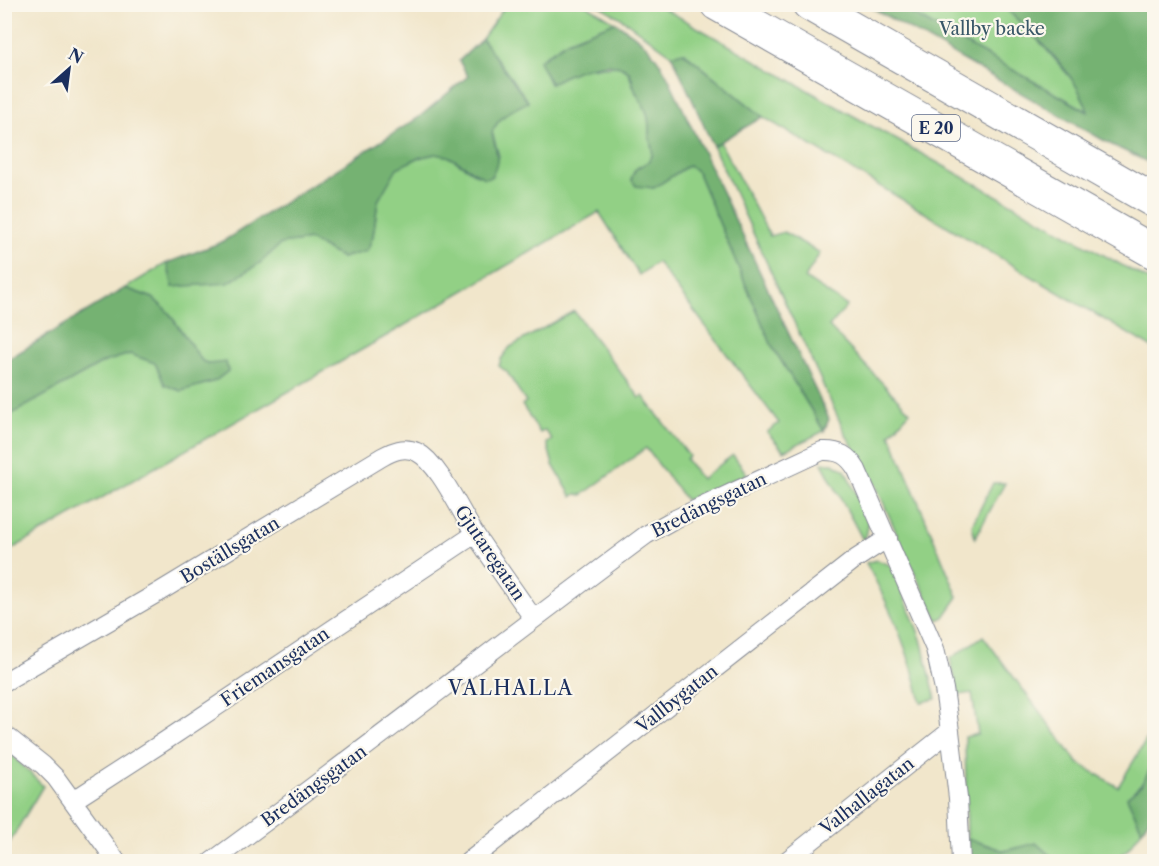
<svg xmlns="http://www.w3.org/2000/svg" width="1159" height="866" viewBox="0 0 1159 866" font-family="'Libre Caslon Text',serif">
  <rect width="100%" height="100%" fill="#fbf7ec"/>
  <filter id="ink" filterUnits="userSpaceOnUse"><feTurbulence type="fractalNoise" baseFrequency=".0167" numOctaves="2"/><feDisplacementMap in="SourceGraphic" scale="12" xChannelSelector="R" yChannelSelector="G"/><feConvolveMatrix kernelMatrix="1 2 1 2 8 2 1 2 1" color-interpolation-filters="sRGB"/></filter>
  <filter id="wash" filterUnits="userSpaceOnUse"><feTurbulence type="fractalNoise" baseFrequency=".008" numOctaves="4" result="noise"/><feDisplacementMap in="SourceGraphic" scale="24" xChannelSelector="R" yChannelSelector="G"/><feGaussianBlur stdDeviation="1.35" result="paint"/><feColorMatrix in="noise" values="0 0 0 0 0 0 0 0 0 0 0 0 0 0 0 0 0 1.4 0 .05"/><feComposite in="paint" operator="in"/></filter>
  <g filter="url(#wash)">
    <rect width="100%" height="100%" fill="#f1e6cb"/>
    <path fill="#92d085" stroke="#568072" stroke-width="1.5" d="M585 4 615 22 567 41 539 60 550 84 558 78 584 68 619 66 628 72 636 93 645 105 649 122V136L653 153 649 162 636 169 653 188 689 165 698 173 772 346 824 431 784 451 767 432 779 423 657 262 639 275 599 212 388 335 5 553 4 418 104 362 130 354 155 363 165 385 181 391 215 381 228 371 202 361 169 313 153 298 125 288 167 263 173 287 260 263 280 244 310 240 342 258 367 251 373 236 378 201 396 168 418 158 435 154 448 156 477 175 499 156 492 132C500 115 512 110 528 101L482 39 506 5Z
      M598 5H658L825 100 1154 283V349L763 117 684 52 672 55 619 17Z
      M896 5H1002L1040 42 1076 84 1089 112Z
      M720 142 770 236 784 232 820 253 805 278 847 306 829 327 910 412 890 434 958 597 944 617 938 620 903 548 874 481 846 435 713 146Z
      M574 311 640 398 643 396 689 456 686 459 701 479 733 455 747 474 686 500 646 448 582 495 576 494 572 497 553 465 547 443 552 440 545 430 540 433 522 405 526 402 507 372 499 366 501 359 510 347Z
      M822 463H833L845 470 869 520 867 532 863 540Z
      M993 483H1005L975 538 972 525Z
      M877 560 890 565 895 573 921 639 936 699 921 702C910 654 890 606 866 563Z
      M983 636 1078 763 1118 787 1154 727C1154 764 1156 773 1127 797L1142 830 1128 849 1114 861H1056L1036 843 1004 851 967 838 965 737 978 734 972 693 959 695 950 659Z
      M5 748 43 786 5 850Z"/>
    <path fill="#75b272" stroke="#487068" stroke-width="1.5" d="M867 5H896L1088 112C1076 71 1032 34 1002 5H1154V165L1110 144Z
      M615 22C641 39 653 48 668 77L829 419 824 431 772 346 698 173 689 165 654 188 636 186 631 179C633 176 633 173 635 170 640 164 649 165 652 156 654 148 649 141 649 133 649 113 647 111 637 94 633 88 633 78 629 72 615 54 565 73 551 84L539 61 567 41Z
      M482 39 528 102C512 110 500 115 492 132 496 152 502 158 491 177L484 178 448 156 435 154 418 158 397 168 378 201 373 236 367 251 342 258 310 240 281 244 260 263 228 283 173 287 167 263 222 242 418 118 468 76 459 61Z
      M683 52 763 117 713 146 672 55Z
      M125 288 153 298 169 313 202 361 209 364 226 362 228 371 215 381 181 391 165 385 155 363 130 354 104 362 5 418V361Z
      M1154 762V810L1142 830 1127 797 1142 784Z
      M967 838 1004 851 1036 843 1056 861H969Z"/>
  </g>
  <g filter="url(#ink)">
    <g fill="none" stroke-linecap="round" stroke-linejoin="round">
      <g stroke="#868a94" stroke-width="20">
        <path id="minor" d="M4 682 159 592 382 457C393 451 404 446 417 452 439 463 461 513 475 534 494 563 514 590 533 618
          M4 734 43 765 56 778 117 862
          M74 800 165 741 475 534
          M211 862C358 755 500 643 646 535L671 521 822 451C839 450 848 455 857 470L935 649 944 689 950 731 958 798 961 862
          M468 862 854 560 888 538
          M785 862 950 731"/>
      </g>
      <g stroke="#868a94" stroke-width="35">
        <path id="motorway" d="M717 4 1154 252
          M809 4 1154 201"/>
      </g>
      <use href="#minor" stroke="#fff" stroke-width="18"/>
      <use href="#motorway" stroke="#fff" stroke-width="33"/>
    </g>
  </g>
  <g text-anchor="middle" stroke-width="4.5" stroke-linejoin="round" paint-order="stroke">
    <rect fill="#fbf7ec" stroke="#5e6b89" stroke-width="1.5" x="912" y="115" width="48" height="26" rx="4.5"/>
    <g font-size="16" font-weight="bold" fill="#1b2f5e">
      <text x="936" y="134">E 20</text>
    </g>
    <g font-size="18" fill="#395768" stroke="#fbf7ec">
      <text x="992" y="35">Vallby backe</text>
    </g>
    <g font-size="18" fill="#1b2f5e" stroke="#fbf7ec">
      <text transform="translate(709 505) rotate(-26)" y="6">Bredängsgatan</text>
      <text transform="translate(230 550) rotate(-31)" y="6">Boställsgatan</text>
      <text transform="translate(490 553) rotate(56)" y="6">Gjutaregatan</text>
      <text transform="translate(275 667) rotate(-34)" y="6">Friemansgatan</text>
      <text transform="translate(677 699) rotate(-38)" y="6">Vallbygatan</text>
      <text transform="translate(314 786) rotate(-36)" y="6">Bredängsgatan</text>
      <text transform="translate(867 796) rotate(-38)" y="6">Valhallagatan</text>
    </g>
    <g font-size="20" letter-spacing="1.5" fill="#1b2f5e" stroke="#fbf7ec">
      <text x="511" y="695">VALHALLA</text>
    </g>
  </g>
  <rect width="1159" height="866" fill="none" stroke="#fbf7ec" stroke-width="24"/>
  <g transform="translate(69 69) rotate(28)" stroke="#fbf7ec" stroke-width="4.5" paint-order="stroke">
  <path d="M0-4.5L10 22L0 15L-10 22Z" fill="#1b2f5e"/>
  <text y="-9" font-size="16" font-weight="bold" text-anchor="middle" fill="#1b2f5e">N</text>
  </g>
</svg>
